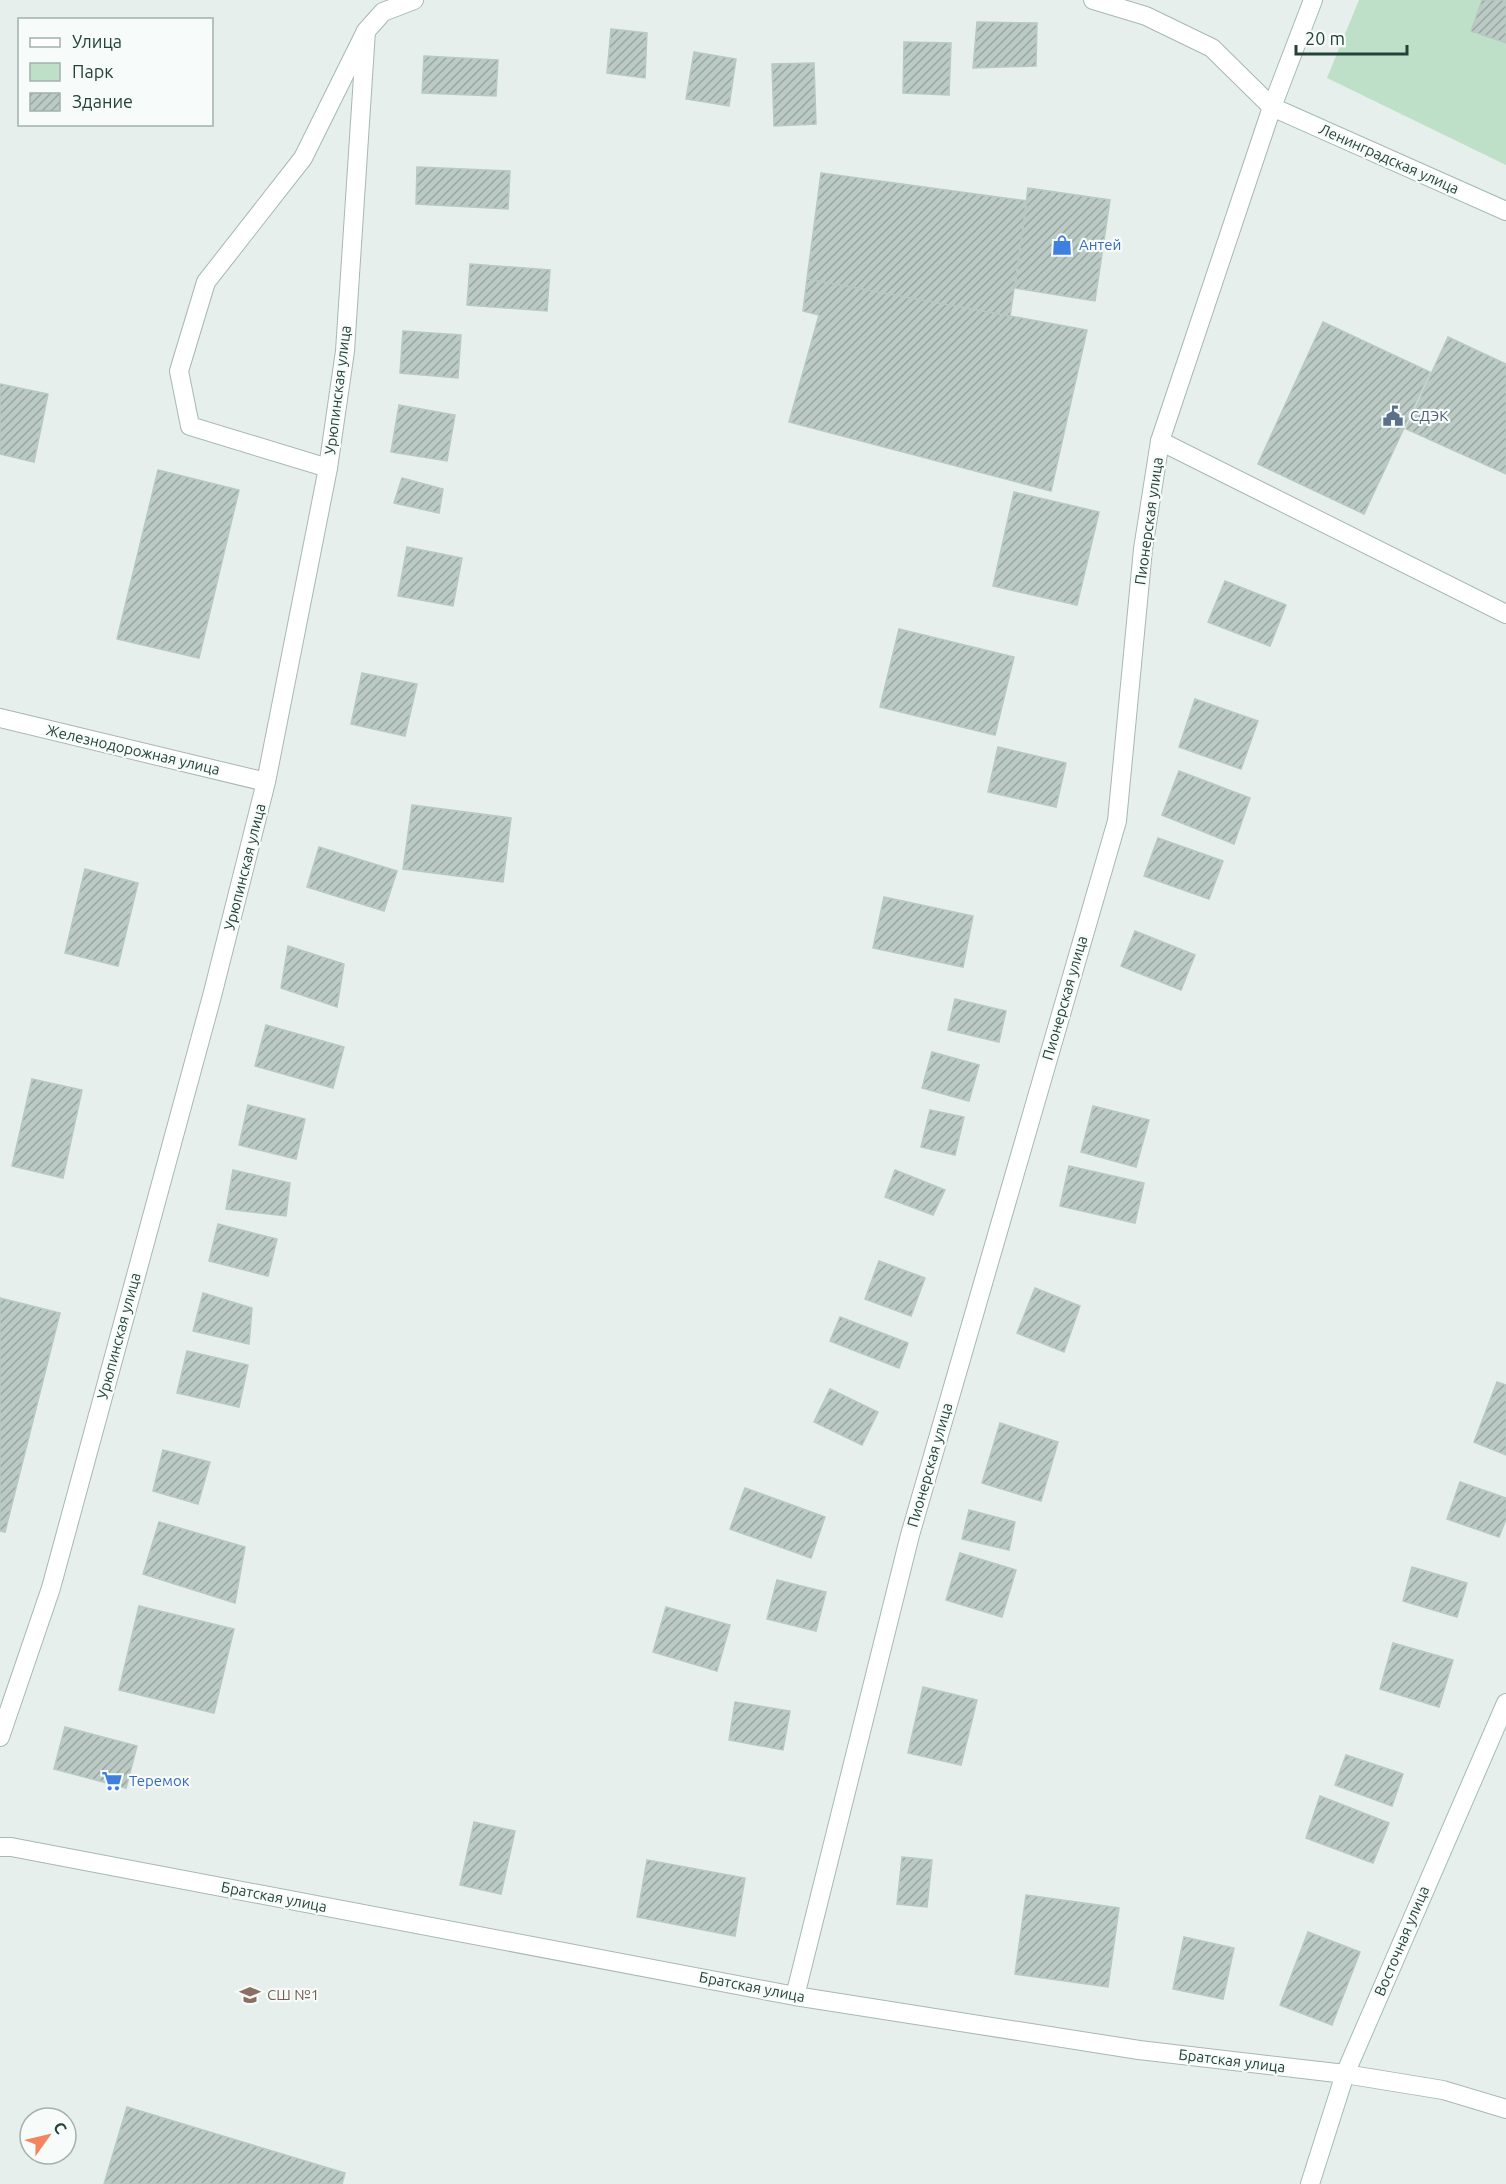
<svg xmlns="http://www.w3.org/2000/svg" width="1506" height="2184" viewBox="0 0 1506 2184" font-family="Ubuntu,sans-serif">
  <defs>
    <pattern id="building-hatch" width="6" height="6" patternUnits="userSpaceOnUse" patternTransform="scale(1.5)"><rect width="6" height="6" fill="#bbcac4"/><path d="M-1 1l2-2M0 6l6-6M5 7l2-2" fill="none" stroke="#98a6a0"/></pattern>
  </defs>
  <rect width="100%" height="100%" fill="#e6efeb"/>
  <path fill="#bfe0c8" d="M1359 0H1506V165L1327 78Z"/>
  <path fill="url(#building-hatch)" stroke="#b8c9c2" stroke-width="1.5" d="M1482 0H1506V43L1471 31Z
    M977 22 1037 23 1036 66 973 68Z
    M611 29 647 33 645 78 607 73Z
    M904 42 951 43 949 95 903 93Z
    M694 52 736 59 729 106 686 99Z
    M424 56 498 60 496 96 422 93Z
    M814 63 816 124 774 126 772 64Z
    M417 167 510 171 508 209 416 204Z
    M821 173 1027 201 1010 316 807 279Z
    M1028 188 1110 200 1095 301 1015 288Z
    M470 264 550 270 547 311 467 305Z
    M807 279 1087 330 1051 491 789 422 819 315 803 311Z
    M1323 322 1430 372 1364 514 1258 464Z
    M403 331 461 335 458 378 400 373Z
    M1448 337 1506 364V474L1406 429Z
    M0 384 48 394 34 462 0 454Z
    M399 405 455 415 447 461 391 452Z
    M158 470 239 490 199 658 117 639Z
    M402 478 443 489 439 513 394 503Z
    M1014 492 1099 512 1077 605 993 586Z
    M407 547 462 558 453 606 398 596Z
    M1225 581 1286 605 1270 646 1208 622Z
    M899 629 1014 657 995 735 880 707Z
    M362 673 417 684 405 736 351 724Z
    M1195 699 1258 721 1241 769 1179 747Z
    M998 747 1066 763 1056 807 988 792Z
    M1179 771 1250 798 1234 844 1162 815Z
    M412 805 511 818 503 882 403 869Z
    M1158 838 1223 861 1209 899 1144 876Z
    M319 847 397 871 384 911 307 887Z
    M85 869 138 883 118 966 65 953Z
    M884 897 973 916 963 967 873 948Z
    M1135 931 1195 955 1181 990 1121 966Z
    M288 946 344 964 337 1007 281 988Z
    M955 999 1006 1011 999 1042 948 1030Z
    M266 1025 344 1047 333 1088 255 1066Z
    M932 1052 979 1065 969 1101 922 1088Z
    M32 1079 82 1090 63 1178 12 1166Z
    M248 1105 305 1119 296 1159 239 1145Z
    M1093 1106 1149 1120 1136 1167 1081 1152Z
    M930 1110 964 1117 955 1155 921 1147Z
    M1069 1166 1144 1183 1135 1223 1060 1206Z
    M233 1170 290 1183 286 1216 226 1209Z
    M895 1170 945 1190 933 1215 885 1197Z
    M218 1224 277 1239 268 1276 209 1261Z
    M879 1261 925 1278 911 1316 865 1299Z
    M1035 1288 1080 1306 1064 1352 1017 1333Z
    M203 1293 252 1308 249 1344 193 1331Z
    M0 1298 60 1313 5 1532 0 1531Z
    M840 1317 908 1343 899 1368 830 1341Z
    M187 1351 248 1365 239 1407 177 1393Z
    M1497 1382 1506 1385V1455L1474 1442Z
    M830 1389 878 1412 862 1445 814 1422Z
    M1000 1423 1058 1442 1041 1501 982 1483Z
    M163 1450 210 1462 198 1504 153 1491Z
    M1460 1482 1506 1498V1519L1499 1537 1447 1519Z
    M745 1488 825 1517 811 1558 730 1529Z
    M969 1510 1015 1522 1009 1550 962 1539Z
    M159 1522 245 1547 235 1603 143 1574Z
    M960 1553 1016 1570 1002 1617 946 1600Z
    M1412 1567 1467 1583 1457 1617 1403 1601Z
    M777 1580 826 1592 816 1631 767 1619Z
    M139 1606 234 1629 214 1713 119 1690Z
    M666 1607 730 1625 717 1671 653 1652Z
    M1393 1643 1453 1660 1439 1707 1380 1689Z
    M923 1687 977 1700 961 1765 908 1753Z
    M735 1702 790 1711 783 1750 729 1740Z
    M65 1727 137 1746 126 1788 54 1769Z
    M1346 1755 1403 1774 1392 1806 1335 1785Z
    M1320 1796 1389 1823 1373 1863 1306 1838Z
    M474 1822 515 1831 501 1894 460 1885Z
    M902 1857 932 1860 927 1907 897 1904Z
    M647 1860 745 1878 735 1936 637 1917Z
    M1026 1895 1119 1908 1108 1987 1015 1974Z
    M1308 1932 1360 1952 1332 2025 1280 2005Z
    M1184 1937 1234 1948 1223 1999 1173 1989Z
    M127 2107 345 2173 342 2184H104Z"/>
  <g fill="none" stroke-linecap="round" stroke-linejoin="round">
    <g stroke="#a8b8b2" stroke-width="20">
      <path id="lane" d="M1160 441 1506 614
        M328 468 190 426 179 371 206 282 303 158 366 31"/>
    </g>
    <g stroke="#a8b8b2" stroke-width="20">
      <path id="street" d="M0 718 266 782
        M0 1737 51 1588 212 996 266 782 328 468 345 351 366 31 383 12 414 0
        M0 1847H11L795 1996 1139 2050 1345 2074 1443 2090 1506 2109
        M795 1996 910 1535 1117 821 1143 549 1160 441 1272 107 1212 48 1146 16 1093 0"/>
    </g>
    <g stroke="#a4bbb3" stroke-width="20">
      <path id="secondary" d="M1313 0 1272 107 1506 211
        M1310 2184 1345 2074 1506 1703"/>
    </g>
    <use href="#lane" stroke="#fff" stroke-width="18"/>
    <use href="#street" stroke="#fff" stroke-width="18"/>
    <use href="#secondary" stroke="#fff" stroke-width="18"/>
  </g>
  <defs>
    <g id="shop-bare" transform="scale(1.62)"><path d="M-5-2.5h2.3a2.7 3.5 0 0 1 5.4 0H5L5.5 6h-11ZM-1.5-2.5h3a1.5 2.3 0 0 0-3 0Z" fill="#3f7fe0" stroke="#f7fbf9" stroke-width="2.5" paint-order="stroke"/></g>
    <g id="civic-bare" transform="scale(1.62)"><path d="M-.6-6.5H3V-4.5H.6V-3L4-1V1h2V6H-6V1h2V-1L-.6-3ZM-1.2 2.5V6h2.4V2.5Z" fill="#5c6f8a" stroke="#f7fbf9" stroke-width="2.5" paint-order="stroke"/></g>
    <g id="supermarket-bare" transform="scale(1.62)"><path d="M-6-5.5h2.5l.6 2H6L4.5 2H-2.5L-4.4-4H-6ZM-1.5 3.2a1.3 1.3 0 1 0 .1 0ZM3 3.2a1.3 1.3 0 1 0 .1 0Z" fill="#3f7fe0" stroke="#f7fbf9" stroke-width="2.5" paint-order="stroke"/></g>
    <g id="school-bare" transform="scale(1.62)"><path d="M0-5L7-2L0 1L-7-2ZM-4 1L0 2.5L4 1V4Q0 6-4 4Z" fill="#8d6e63" stroke="#f7fbf9" stroke-width="2.5" paint-order="stroke"/></g>
  </defs>
  <g fill-rule="evenodd">
    <use href="#shop-bare" x="1062" y="245"/>
    <use href="#civic-bare" x="1393" y="416"/>
    <use href="#supermarket-bare" x="112" y="1781"/>
    <use href="#school-bare" x="250" y="1995"/>
  </g>
  <g text-anchor="middle" stroke-width="4.5" stroke-linejoin="round" paint-order="stroke">
    <g font-size="15" fill="#24423a" stroke="#f7fbf9">
      <text transform="translate(1389 159) rotate(24)" y="5">Ленинградская улица</text>
      <text transform="translate(338 390) rotate(-83)" y="5">Урюпинская улица</text>
      <text transform="translate(1149 521) rotate(-82)" y="5">Пионерская улица</text>
      <text transform="translate(133 750) rotate(13)" y="5">Железнодорожная улица</text>
      <text transform="translate(245 867) rotate(-76)" y="5">Урюпинская улица</text>
      <text transform="translate(1065 998) rotate(-74)" y="5">Пионерская улица</text>
      <text transform="translate(119 1336) rotate(-75)" y="5">Урюпинская улица</text>
      <text transform="translate(930 1465) rotate(-74)" y="5">Пионерская улица</text>
      <text transform="translate(274 1897) rotate(11)" y="5">Братская улица</text>
      <text transform="translate(1402 1941) rotate(-67)" y="5">Восточная улица</text>
      <text transform="translate(752 1987) rotate(11)" y="5">Братская улица</text>
      <text transform="translate(1232 2061) rotate(7)" y="5">Братская улица</text>
    </g>
    <g font-size="15" fill="#366cbe" stroke="#f7fbf9" text-anchor="start">
      <text x="1079" y="250">Антей</text>
      <text x="129" y="1786">Теремок</text>
    </g>
    <g font-size="15" fill="#4e5e75" stroke="#f7fbf9" text-anchor="start">
      <text x="1410" y="421">СДЭК</text>
    </g>
    <g font-size="15" fill="#785e54" stroke="#f7fbf9" text-anchor="start">
      <text x="267" y="2000">СШ №1</text>
    </g>
  </g>
  <rect x="18" y="18" width="195" height="108" fill="#f7fbf9" stroke="#a3b1ad" stroke-width="1.5"/>
  <rect x="30" y="38" width="30" height="9" fill="#ffffff" stroke="#a3b1ad" stroke-width="1.5"/>
  <text x="72" y="48" font-size="18" fill="#24423a">Улица</text>
  <rect x="30" y="63" width="30" height="18" fill="#bfe0c8" stroke="#a3b1ad" stroke-width="1.5"/>
  <text x="72" y="78" font-size="18" fill="#24423a">Парк</text>
  <rect x="30" y="93" width="30" height="18" fill="url(#building-hatch)" stroke="#a3b1ad" stroke-width="1.5"/>
  <text x="72" y="108" font-size="18" fill="#24423a">Здание</text>
  <g transform="translate(48 2136) rotate(56)"><circle r="28" fill="#f7fbf9" stroke="#a3b1ad" stroke-width="1.5"/>
  <path d="M0-4.5L10 22L0 15L-10 22Z" fill="#f4845f"/>
  <text y="-9" font-size="16" font-weight="bold" text-anchor="middle" fill="#24423a">С</text>
  </g>
  <path d="M1296 45v9h111v-9" fill="none" stroke="#24423a" stroke-width="3"/>
  <text x="1305" y="45" font-size="18" fill="#24423a" stroke="#f7fbf9" stroke-width="4.5" paint-order="stroke">20 m</text>
</svg>
